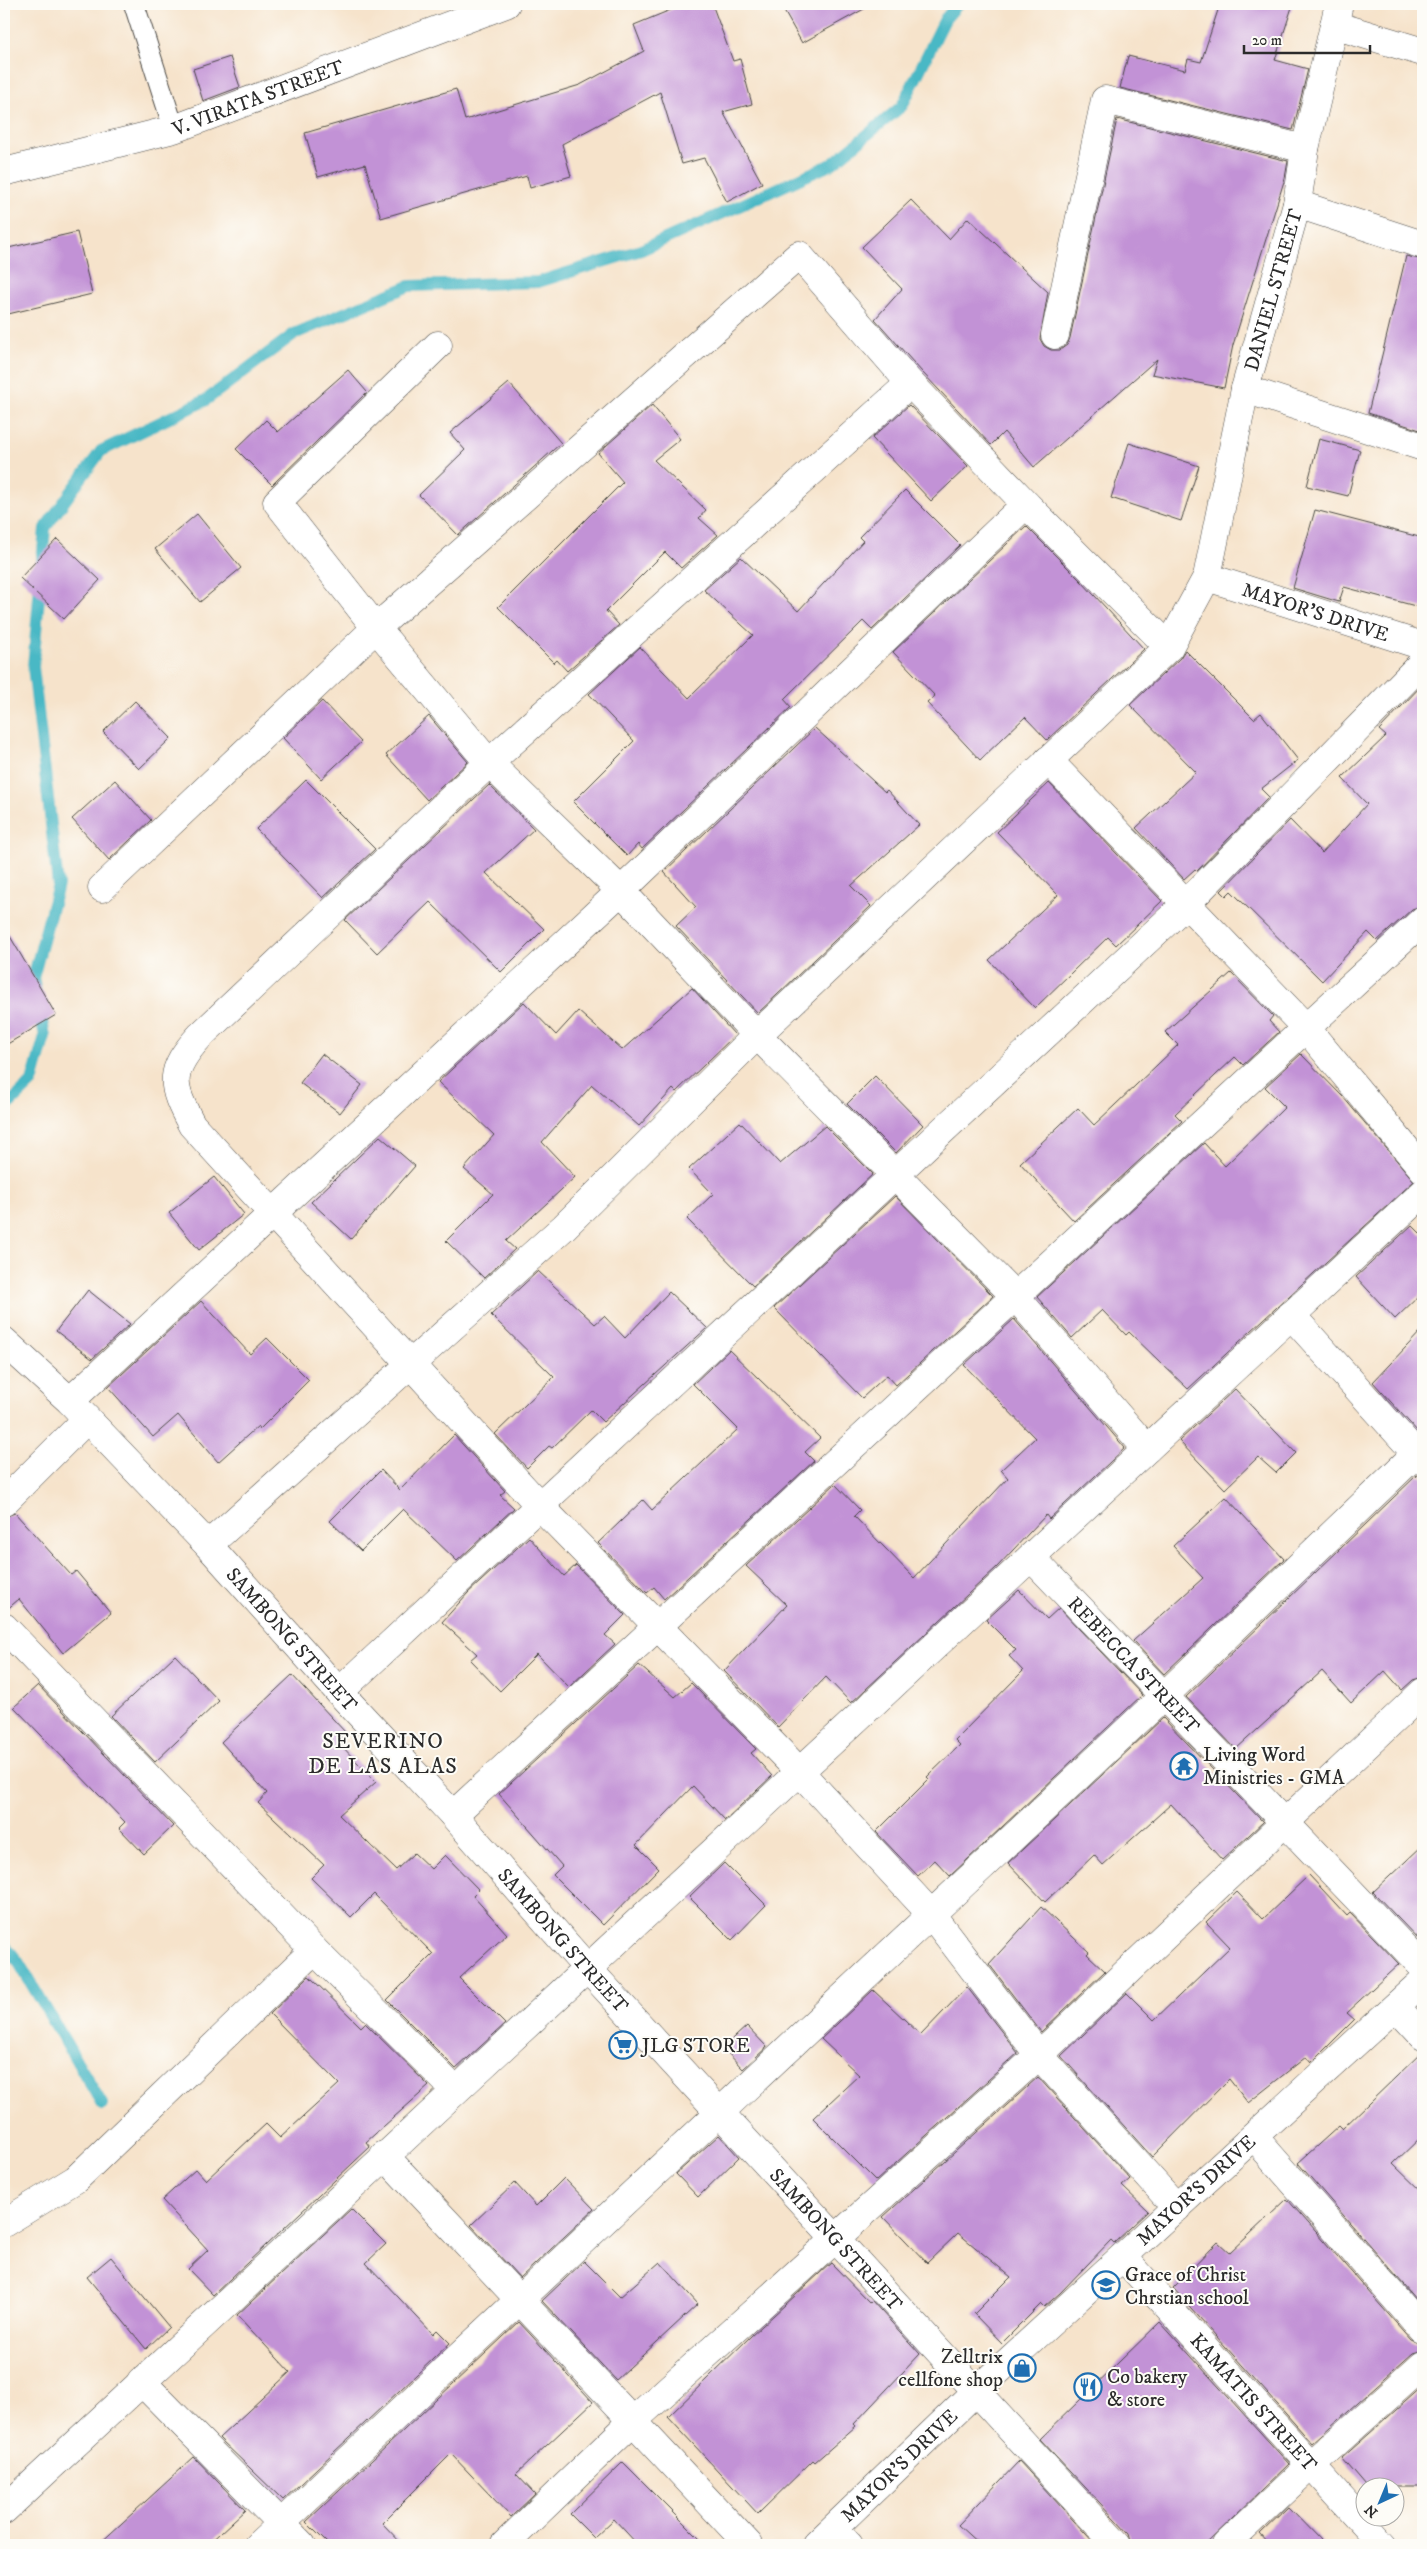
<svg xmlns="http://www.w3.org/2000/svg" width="1427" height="2549" viewBox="0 0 1427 2549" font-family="'IM FELL DW Pica',serif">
  <rect width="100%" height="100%" fill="#fdfcf7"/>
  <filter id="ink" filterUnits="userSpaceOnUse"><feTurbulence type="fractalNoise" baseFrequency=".02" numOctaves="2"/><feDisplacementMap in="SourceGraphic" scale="10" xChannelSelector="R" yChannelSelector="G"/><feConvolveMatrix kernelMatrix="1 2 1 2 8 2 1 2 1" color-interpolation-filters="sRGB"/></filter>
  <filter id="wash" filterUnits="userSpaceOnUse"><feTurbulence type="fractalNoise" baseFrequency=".0096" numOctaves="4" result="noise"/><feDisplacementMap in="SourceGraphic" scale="20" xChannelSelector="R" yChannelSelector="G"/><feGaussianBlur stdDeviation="1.12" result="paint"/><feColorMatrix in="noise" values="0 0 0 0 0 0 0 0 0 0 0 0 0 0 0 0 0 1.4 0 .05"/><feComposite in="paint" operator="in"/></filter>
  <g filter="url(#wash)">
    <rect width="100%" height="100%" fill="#f6e3cb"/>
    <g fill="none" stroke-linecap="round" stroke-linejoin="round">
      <path stroke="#4ab8c5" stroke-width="12" d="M4 1109 32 1082 45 1036 33 978 58 885 33 667 45 528 101 451 206 400 294 334 409 286 538 282 641 250 832 164 902 106 945 19 958 4
        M4 1944 19 1963 102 2104"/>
    </g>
    <g id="blocks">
      <path fill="#c292d6" d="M685 4H712L733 61 740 59 752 104 723 112 762 183 727 202 704 158 682 164 660 92 562 144 571 176 530 188 527 176 381 218 365 164 318 177 305 133 456 89 465 120 580 85 644 51 634 25Z
        M780 4H873L802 43Z
        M1220 4H1293L1275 60 1308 69 1293 130 1120 88 1128 56 1185 70 1188 59 1201 62Z
        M230 57 240 87 203 101 193 69Z
        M1117 119 1288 161 1285 178 1233 345 1224 388 1152 374 1157 359 1034 467 1004 432 991 445 922 372 875 319 902 289 862 247 911 200 949 239 968 218 1048 292 1040 339 1044 346 1051 350H1060L1067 345 1070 338Z
        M77 232 92 294 4 315V249Z
        M1406 256 1423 260V431L1368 413Z
        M348 370 367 392 272 485 236 449 266 420 278 432Z
        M509 383 561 443 458 535 419 495 465 450 450 433Z
        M652 405 680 439 654 460 706 510 699 518 718 535 681 568 665 552 606 611 619 625 567 671 557 660 554 663 498 607 623 482 598 453Z
        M909 405 968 466 931 501 872 438Z
        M1319 439 1360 450 1348 496 1307 486Z
        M1129 443 1199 466 1181 521 1111 498Z
        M905 490 960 545 872 630 863 621 784 699 791 707 642 849 638 844 627 856 573 802 634 741 589 694 640 647 689 698 753 635 704 590 741 557 798 611 863 541 859 537Z
        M1315 510 1423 538V608L1344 587 1339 602 1293 588Z
        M197 514 241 568 200 602 155 549Z
        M1026 526 1082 582 1144 649 1047 740 1025 717 980 760 927 703 935 696 893 652Z
        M57 539 100 580 64 619 20 578Z
        M1185 650 1254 719 1261 713 1298 760 1261 789 1269 797 1197 871 1195 869 1184 879 1136 828 1196 772 1130 705 1180 658Z
        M1423 684V905L1412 909 1377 941 1368 932 1322 981 1231 891 1226 896 1221 891 1290 820 1322 853 1367 804 1342 778 1386 736 1379 730Z
        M135 701 171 738 139 769 103 732Z
        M322 701 361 742 321 779 283 738Z
        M429 716 468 762 427 800 386 755Z
        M815 728 885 792 887 790 919 825 851 886 871 906 758 1013 676 926 696 907 664 872Z
        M115 780 151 820 109 860 72 819Z
        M306 780 375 849 323 898 256 829Z
        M1049 783 1162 901 1116 945 1108 937 1035 1008 989 960 1058 895 997 832Z
        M489 785 534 829 486 873 544 929 501 972 430 902 377 953 345 920Z
        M4 926 56 1015 4 1046Z
        M1231 973 1273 1016 1269 1021 1279 1032 1243 1065 1235 1057 1175 1114 1182 1121 1074 1221 1020 1163 1078 1108 1094 1125 1178 1045 1165 1032Z
        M692 988 735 1035 676 1092 673 1089 639 1126 592 1085 542 1142 575 1177 506 1241 515 1249 484 1278 446 1241 493 1194 464 1169 494 1135 438 1082 524 1002 556 1035 578 1011 622 1050Z
        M322 1054 362 1085 340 1113 300 1083Z
        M1301 1054 1343 1097 1414 1181 1188 1389 1129 1332 1126 1335 1102 1310 1072 1338 1037 1297 1204 1143 1225 1166 1285 1107 1265 1087Z
        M875 1076 923 1125 896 1153 847 1104Z
        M740 1122 780 1164 825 1126 873 1174 753 1286 687 1219 713 1194 689 1169Z
        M380 1136 415 1166 351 1239 311 1202Z
        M214 1177 244 1214 199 1250 169 1213Z
        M895 1196 993 1296 896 1385 887 1375 862 1398 774 1308Z
        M1412 1225 1423 1236V1292L1395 1319 1356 1277Z
        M538 1271 595 1324 604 1316 625 1338 669 1292 707 1328 603 1422 591 1410 552 1448 549 1446 527 1468 495 1434 554 1377 491 1315Z
        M88 1290 130 1324 92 1359 56 1331Z
        M201 1301 250 1354 267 1338 309 1380 260 1429 258 1426 218 1462 178 1415 153 1437 108 1387Z
        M1014 1319 1125 1448 1049 1519 1046 1515 997 1567 851 1703 826 1677 778 1727 724 1671 787 1605 746 1566 835 1484 860 1510 854 1516 914 1578 1008 1478 1001 1470 1035 1438 964 1365Z
        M1423 1329V1432H1418L1373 1382Z
        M729 1350 820 1438 805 1452 814 1461 664 1599 654 1587 647 1593 598 1543 643 1500 652 1510 738 1429 693 1384Z
        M1235 1389 1296 1453 1276 1473 1258 1457 1225 1489 1179 1441Z
        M454 1435 505 1491 500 1495 514 1508 457 1561 403 1509 361 1551 330 1521 381 1470 400 1490Z
        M1417 1475 1423 1476V1677L1413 1680 1402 1690 1385 1671 1351 1703 1322 1671 1236 1749 1186 1697Z
        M1226 1497 1284 1559 1164 1674 1133 1641 1203 1578 1173 1546Z
        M15 1513 71 1575 76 1571 111 1613 63 1653 19 1599 4 1612V1517Z
        M529 1537 564 1576 576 1565 625 1615 605 1635 615 1644 569 1687 537 1654 500 1691 470 1660 477 1654 442 1622 468 1593Z
        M1019 1590 1047 1619 1059 1608 1142 1695 950 1876 935 1860 918 1876 876 1832 929 1779 927 1777 960 1745 955 1740 1023 1671 1009 1656 1016 1650 986 1620Z
        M175 1655 219 1701 155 1762 111 1716Z
        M639 1665 675 1697 691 1683 756 1749 751 1753 772 1776 725 1820 693 1786 636 1845 659 1868 603 1925 553 1875 562 1866 499 1794Z
        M292 1675 346 1733 338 1742 376 1782 339 1815 396 1870 414 1853 431 1869 445 1855 479 1890 473 1896 507 1934 459 1978 505 2024 456 2069 387 2000 433 1954 374 1894 351 1917 311 1878 324 1865 258 1803 267 1793 221 1742Z
        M38 1685 173 1826 144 1854 119 1828 125 1822 14 1707Z
        M1163 1718 1263 1822 1222 1860 1171 1804 1103 1865 1094 1855 1045 1902 1008 1863Z
        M1423 1845V1942L1422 1943 1373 1892Z
        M724 1863 766 1905 732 1940 689 1897Z
        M1309 1875 1347 1916 1350 1913 1399 1964 1346 2013 1354 2020 1311 2063 1306 2057 1248 2103 1229 2079 1152 2157 1061 2056 1127 1993 1154 2020 1230 1947 1206 1922 1237 1892 1263 1919Z
        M1041 1907 1089 1952 1087 1954 1105 1971 1041 2032 989 1964Z
        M309 1976 361 2027 365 2023 429 2086 366 2142 370 2147 213 2295 188 2269 208 2250 162 2200 196 2169 206 2180 266 2124 280 2138 339 2084 270 2014Z
        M967 1987 1018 2053 876 2181 813 2118 859 2075 821 2039 873 1990 921 2035Z
        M747 2026 767 2047 743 2069 723 2048Z
        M1423 2051V2135L1393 2164 1423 2193V2307L1298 2163 1339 2126 1342 2129Z
        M1038 2077 1130 2179 1122 2186 1148 2211 1114 2243 1111 2240 1060 2293 1044 2307 1041 2304 1002 2343 974 2314 1011 2277 958 2233 927 2263 883 2217Z
        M719 2135 739 2157 698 2197 676 2174Z
        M564 2178 594 2209 520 2278 471 2225 515 2183 536 2206Z
        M1287 2199 1411 2340 1423 2345V2350L1413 2353 1312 2443 1173 2288 1218 2242 1230 2253Z
        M351 2209 386 2244 366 2263 433 2334 437 2330 450 2343 283 2500 219 2438 290 2372 237 2315Z
        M111 2257 169 2327 146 2349 87 2277Z
        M584 2261 620 2297 660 2262 698 2304 616 2380 542 2301Z
        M831 2263 870 2303 872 2301 920 2354 854 2424 856 2426 815 2462 813 2460 758 2514 668 2417 751 2336Z
        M519 2322 593 2402 516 2474 535 2494 511 2517 451 2454 382 2523 403 2545H329L306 2522Z
        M1160 2322 1289 2464 1205 2545H1132L1129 2534 1040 2439Z
        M1423 2386V2486H1366L1342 2458Z
        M194 2457 245 2510 207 2545H98Z
        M1019 2461 1096 2545H980L958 2525Z
        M623 2462 706 2545H638L614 2519 594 2538 570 2514Z
        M1289 2507 1326 2545H1269L1260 2535Z"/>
    </g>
  </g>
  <g filter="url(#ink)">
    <use href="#blocks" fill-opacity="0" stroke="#494743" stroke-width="1"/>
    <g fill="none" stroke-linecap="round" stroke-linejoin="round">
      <g stroke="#494743" stroke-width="22">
        <path id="lane" d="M134 4 174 129"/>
      </g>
      <g stroke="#494743" stroke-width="29">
        <g id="street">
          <path d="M1334 25 1423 52"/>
          <path id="s1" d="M4 172 174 129 506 4"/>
          <path d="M1297 204 1423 245"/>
          <path d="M1055 335 1105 100 1305 149"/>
          <path d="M438 345 277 502 376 628 489 763 621 891 757 1035 1015 1296 1147 1449"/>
          <path d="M910 383 489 763 200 1036C168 1071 170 1085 192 1125L539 1505 799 1771 931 1914 1039 2055 1177 2208"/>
          <path d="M1245 389 1423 447"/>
          <path id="s2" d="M1207 577 1423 646"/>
          <path d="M1048 760 1306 1028 1423 1169"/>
          <path d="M102 888 376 628 799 255 910 383 1026 504 1169 647"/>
          <path d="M1291 1315 1423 1461"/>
          <path id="s3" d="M4 1341 70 1401 208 1545 339 1692 453 1815 587 1968 1117 2545"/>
          <path d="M70 1401 621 891 1026 504"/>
          <path d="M4 1502 86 1420"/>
          <path id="s4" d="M208 1545 564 1227 757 1035 1169 647 1207 577 1245 389 1297 204 1305 149 1339 4"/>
          <path id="s5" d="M1031 1557 1423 1967"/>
          <path d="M4 1627 314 1950 455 2090"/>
          <path d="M339 1692 1186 904 1423 662"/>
          <path d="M453 1815 1423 920"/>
          <path d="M1396 2007 1423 2036"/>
          <path d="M1254 2137 1423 2330"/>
          <path d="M384 2155 749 2545"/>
          <path d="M4 2223 76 2179 314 1950"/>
          <path id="s6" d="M1124 2258 1383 2545"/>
          <path d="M141 2381 302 2545"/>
          <path d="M4 2510 1423 1193"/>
          <path d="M834 2529 849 2545"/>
          <path d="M258 2545 1164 1696 1423 1447"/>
          <path d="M504 2545 633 2421 1039 2055 1423 1692"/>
          <path d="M1226 2545 1311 2465 1423 2365"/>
        </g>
      </g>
      <g stroke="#494743" stroke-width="29">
        <g id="secondary">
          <path id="s7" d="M816 2545 975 2392 1423 1981"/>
        </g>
      </g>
      <use href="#lane" stroke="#fff" stroke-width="20"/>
      <use href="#street" stroke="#fff" stroke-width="28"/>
      <use href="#secondary" stroke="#fff" stroke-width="28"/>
    </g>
  </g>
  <defs>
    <g id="temple-ring" transform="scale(1.4375)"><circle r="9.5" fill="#fdfcf7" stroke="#1f6fb2" stroke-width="1.5"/><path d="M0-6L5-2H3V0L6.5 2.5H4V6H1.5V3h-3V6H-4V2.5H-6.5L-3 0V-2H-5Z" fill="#1f6fb2"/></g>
    <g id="supermarket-ring" transform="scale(1.4375)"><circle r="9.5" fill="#fdfcf7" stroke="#1f6fb2" stroke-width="1.5"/><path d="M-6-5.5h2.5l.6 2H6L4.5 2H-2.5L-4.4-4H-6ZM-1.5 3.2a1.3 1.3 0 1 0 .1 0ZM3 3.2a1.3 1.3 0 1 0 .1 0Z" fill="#1f6fb2"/></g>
    <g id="school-ring" transform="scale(1.4375)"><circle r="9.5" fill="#fdfcf7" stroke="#1f6fb2" stroke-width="1.5"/><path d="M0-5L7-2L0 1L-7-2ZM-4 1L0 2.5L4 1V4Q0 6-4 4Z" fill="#1f6fb2"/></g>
    <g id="shop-ring" transform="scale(1.4375)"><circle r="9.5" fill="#fdfcf7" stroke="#1f6fb2" stroke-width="1.5"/><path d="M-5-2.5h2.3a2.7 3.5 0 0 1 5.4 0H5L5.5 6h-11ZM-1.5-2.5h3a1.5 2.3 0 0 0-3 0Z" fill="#1f6fb2"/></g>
    <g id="restaurant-ring" transform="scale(1.4375)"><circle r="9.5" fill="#fdfcf7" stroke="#1f6fb2" stroke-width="1.5"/><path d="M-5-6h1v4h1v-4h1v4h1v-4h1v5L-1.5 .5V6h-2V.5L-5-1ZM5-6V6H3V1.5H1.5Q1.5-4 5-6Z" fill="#1f6fb2"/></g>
  </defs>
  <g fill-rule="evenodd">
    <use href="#temple-ring" x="1184" y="1766"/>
    <use href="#supermarket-ring" x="623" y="2045"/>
    <use href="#school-ring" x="1106" y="2285"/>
    <use href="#shop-ring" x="1022" y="2368"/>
    <use href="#restaurant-ring" x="1088" y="2387"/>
  </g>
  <g text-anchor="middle" stroke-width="4" stroke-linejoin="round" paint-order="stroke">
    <g font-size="20" fill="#2b2b2b" stroke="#fdfcf7">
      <text dy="7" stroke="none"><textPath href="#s1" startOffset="265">V. VIRATA STREET</textPath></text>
      <text dy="7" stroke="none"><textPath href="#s4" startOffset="1690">DANIEL STREET</textPath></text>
      <text dy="7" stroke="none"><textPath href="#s2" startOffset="114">MAYOR'S DRIVE</textPath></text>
      <text dy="7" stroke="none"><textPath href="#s3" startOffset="415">SAMBONG STREET</textPath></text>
      <text dy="7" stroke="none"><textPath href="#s5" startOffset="149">REBECCA STREET</textPath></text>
      <text dy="7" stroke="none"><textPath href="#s3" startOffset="820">SAMBONG STREET</textPath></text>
      <text dy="7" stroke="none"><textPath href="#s7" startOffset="520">MAYOR'S DRIVE</textPath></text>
      <text dy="7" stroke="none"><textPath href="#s3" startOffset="1225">SAMBONG STREET</textPath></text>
      <text dy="7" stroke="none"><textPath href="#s6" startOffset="194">KAMATIS STREET</textPath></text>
      <text dy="7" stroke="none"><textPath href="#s7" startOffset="115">MAYOR'S DRIVE</textPath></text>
    </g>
    <g font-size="20" fill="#2b2b2b" stroke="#fdfcf7" text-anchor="start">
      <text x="1203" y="1761">Living Word<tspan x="1203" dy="23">Ministries - GMA</tspan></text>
      <text x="642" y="2052">JLG STORE</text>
      <text x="1125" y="2281">Grace of Christ<tspan x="1125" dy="23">Chrstian school</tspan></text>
      <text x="1003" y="2363" text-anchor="end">Zelltrix<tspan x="1003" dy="23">cellfone shop</tspan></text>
      <text x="1107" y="2383">Co bakery<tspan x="1107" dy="23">&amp; store</tspan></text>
    </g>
    <g font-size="22" letter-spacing="1" fill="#2b2b2b" stroke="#fdfcf7">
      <text x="383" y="1748">SEVERINO<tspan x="383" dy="25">DE LAS ALAS</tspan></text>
    </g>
  </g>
  <rect width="1427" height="2549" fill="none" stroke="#fdfcf7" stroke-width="20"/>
  <g transform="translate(1380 2502) rotate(224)"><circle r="24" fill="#fdfcf7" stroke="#a9a8a5"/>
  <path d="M0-4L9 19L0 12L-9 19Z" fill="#1f6fb2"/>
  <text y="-8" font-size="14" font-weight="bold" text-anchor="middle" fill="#2b2b2b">N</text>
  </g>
  <path d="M1244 45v8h126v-8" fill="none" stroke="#2b2b2b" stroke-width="2.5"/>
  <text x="1252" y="45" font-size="15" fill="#2b2b2b" stroke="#fdfcf7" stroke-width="4" paint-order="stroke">20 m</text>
</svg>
